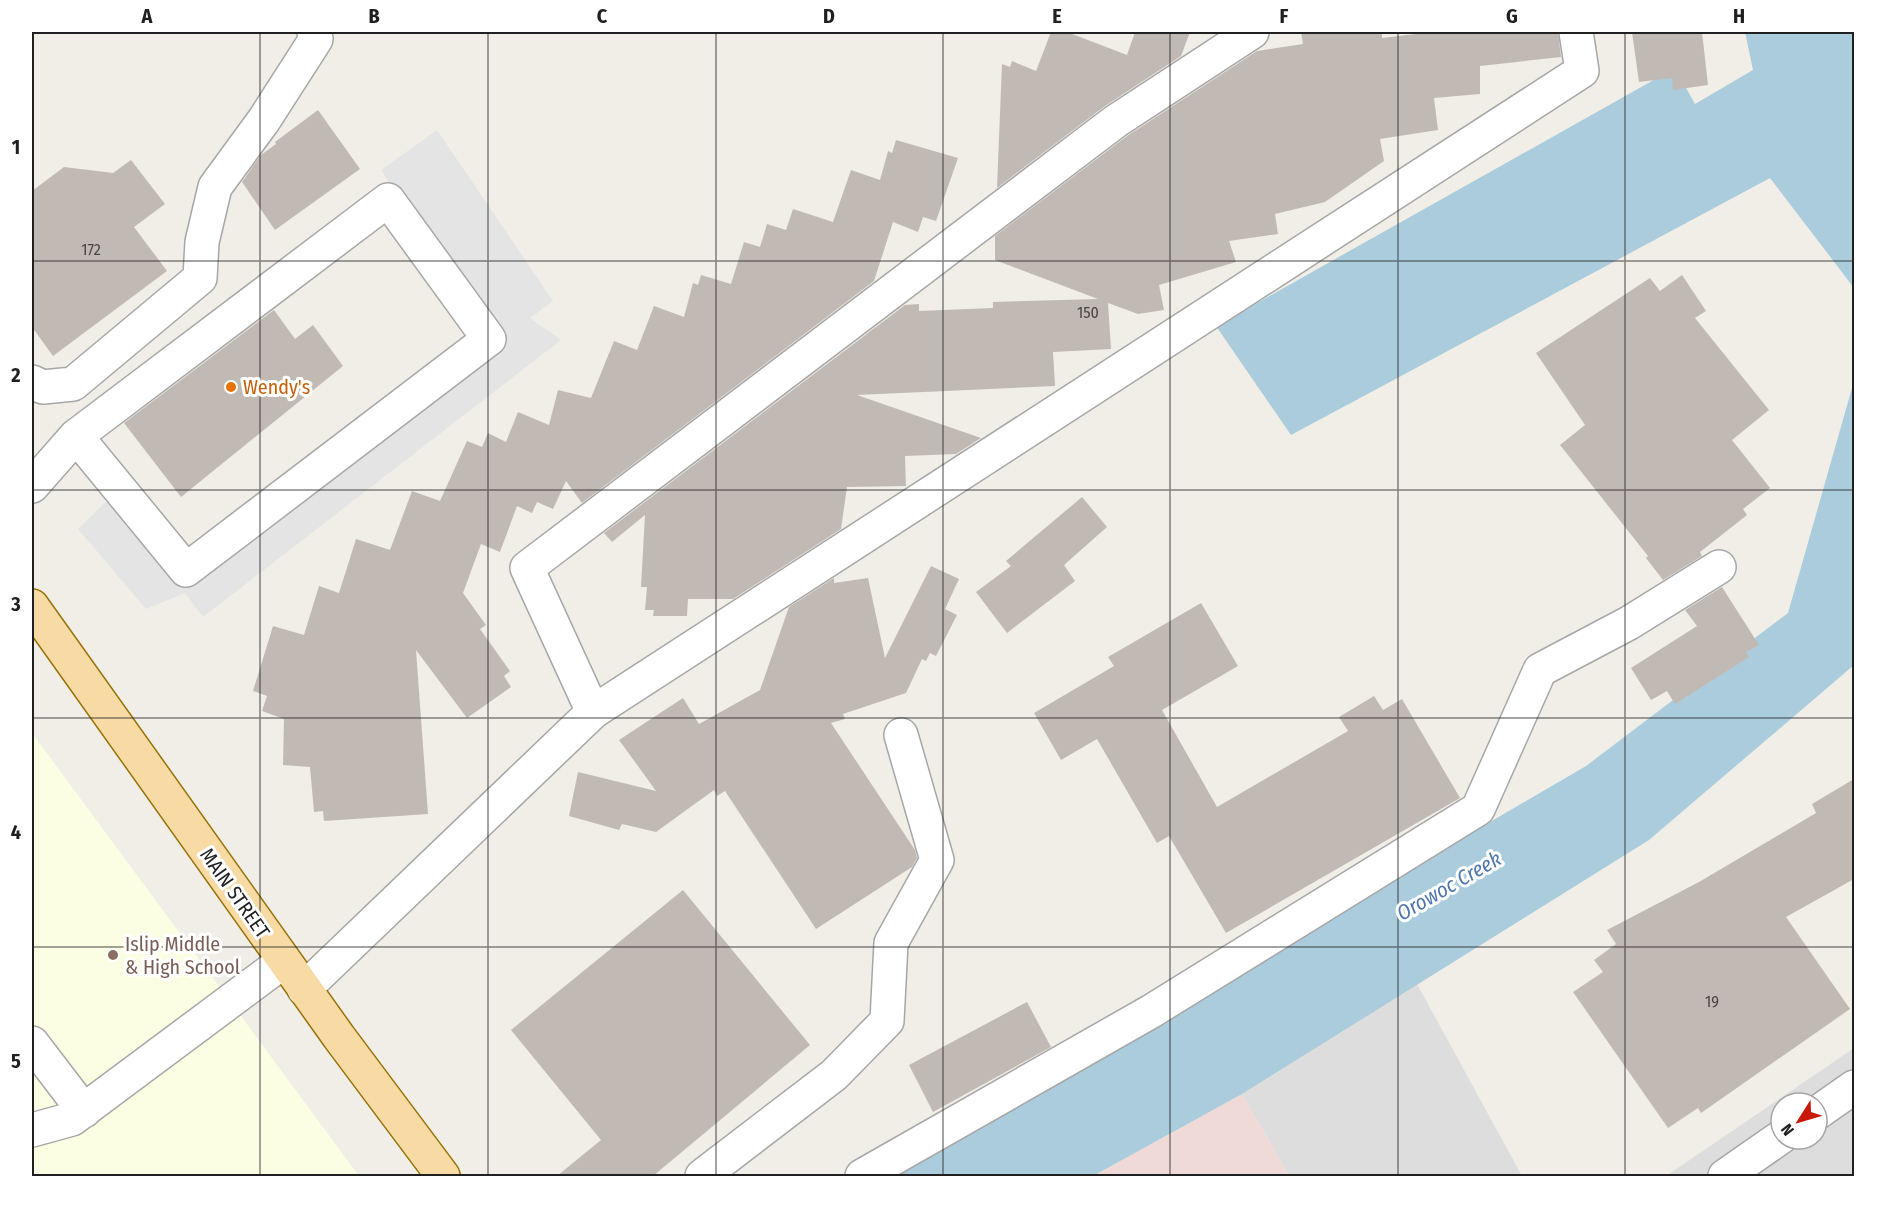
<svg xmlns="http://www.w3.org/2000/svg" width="1886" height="1208" viewBox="0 0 1886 1208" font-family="'Fira Sans Condensed',sans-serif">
  <rect width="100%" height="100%" fill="#f0eee7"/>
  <path fill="#dedddd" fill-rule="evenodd" d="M1417 984 1522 1176H1289L1242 1094Z
    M1854 1048V1176H1666ZM1781 1103H1817V1139H1781Z"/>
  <path fill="#f0dad7" d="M1242 1094 1289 1176H1093Z"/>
  <path fill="#fcfee3" d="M32 733 359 1176H32Z"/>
  <path fill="#e4e4e4" d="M437 130 553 301 530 318 561 340 203 617 185 593 146 609 78 529 119 489 185 569 489 339 381 170Z"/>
  <path fill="#aaccdc" d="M1745 32H1854V288L1770 178 1291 435 1216 326 1675 68 1695 104 1753 70Z
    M1854 381V665L1649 840 1242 1094 1093 1176H883L1586 766 1788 613Z"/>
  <path fill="#c1bab4" d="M1051 32H1067L1127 55 1135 32H1190L1181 56 1105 106 997 188 1002 64 1010 67 1012 61 1036 71Z
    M1301 32H1382V38L1432 32H1558L1561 57 1480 66V94L1434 98 1438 130 1380 139 1384 161 1325 202 1275 214 1278 234 1229 241 1236 262 1159 285 1164 310 1138 314 1108 303 1111 349 1053 352 1055 386 857 395 981 438 956 454 905 456 906 486 847 487 841 529 733 599H688L687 616H653L654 610H645L647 587H641L645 515 612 542 604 533 905 305 919 304V311L993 308V302L1098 299 995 260V236L1127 136 1257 51 1303 44Z
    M1632 32H1702L1708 85 1673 90 1672 78 1639 82Z
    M318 110 360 169 275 230 242 182 261 155 276 144 275 142Z
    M896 140 958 158 936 221 923 217 918 232 893 222 874 281 582 503 566 481 553 509 537 502 532 513 517 506 500 552 481 544 463 593 486 625 480 629 510 671 504 676 511 687 467 718 416 650 428 814 324 821 323 811 314 812 310 767 283 765 284 719 262 711 267 696 253 691 273 626 304 635 319 586 339 593 356 539 390 550 412 491 440 501 467 441 482 447 488 433 506 442 518 412 549 425 558 390 591 398 614 341 637 350 654 306 684 317 693 283 698 285 701 275 731 284 744 242 760 247 767 224 786 230 793 209 833 222 851 170 880 180 888 151 892 153Z
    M131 160 165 204 134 227 167 271 53 356 32 327V191L64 167 113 173Z
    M1682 275 1706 311 1695 318 1769 410 1732 440 1770 488 1743 509 1747 515 1700 552 1702 556 1663 580 1646 558 1648 556 1560 445 1585 425 1536 353 1650 278 1660 291Z
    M274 310 295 339 313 325 343 366 181 497 124 423Z
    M1082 497 1107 527 1064 565 1075 581 1007 633 976 592 1011 566 1006 561Z
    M931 566 959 579 945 609 957 615 936 656 930 653 926 661 922 659 906 693 843 714 845 719 831 723 915 850 917 858 912 867 816 929 725 791 717 796 714 790 656 832 622 824 619 830 569 816 578 772 656 791 619 740 683 698 699 724 760 690 789 607 834 578V583L868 578 885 658Z
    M1722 587 1759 645 1746 652 1749 657 1675 704 1667 691 1651 700 1631 668 1697 626 1685 610Z
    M1201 603 1238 666 1162 710 1217 807 1348 731 1339 717 1374 696 1383 710 1402 699 1460 798 1226 933 1169 836 1157 843 1097 739 1061 760 1034 713 1114 666 1108 657Z
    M1854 779V879L1786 917 1850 1009 1701 1113 1698 1108 1668 1128 1573 992 1603 972 1594 960 1616 944 1607 930 1699 882 1816 813 1812 804Z
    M683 890 810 1045 653 1176H557L601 1140 511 1030Z
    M1027 1002 1051 1047 933 1112 909 1065Z"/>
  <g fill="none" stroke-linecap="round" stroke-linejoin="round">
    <g stroke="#a7a7a7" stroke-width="36">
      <path id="minor" d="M32 382 43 387 73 384 200 278 202 242 215 187 264 120 316 39 314 32
        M32 486 76 436 388 200 489 339 186 570 76 436
        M593 712 527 568 1116 121 1252 32
        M304 989 593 712 1582 71 1576 32
        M32 1043 84 1111
        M1817 1113 1854 1087
        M32 1130 72 1119 284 961
        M702 1176 834 1075 887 1021 891 943 937 860 901 735
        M862 1176 1150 1012 1478 809 1540 670 1629 623 1719 567
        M1725 1176 1781 1137"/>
    </g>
    <g stroke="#967206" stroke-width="36">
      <path id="major" d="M32 606 339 1037 443 1176"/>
    </g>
    <use href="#minor" stroke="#fff" stroke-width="33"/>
    <use href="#major" stroke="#f8dba4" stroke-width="33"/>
  </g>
  <path fill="none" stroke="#202020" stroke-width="1.5" stroke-opacity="0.55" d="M260 32V1176M488 32V1176M716 32V1176M943 32V1176M1170 32V1176M1398 32V1176M1625 32V1176M32 261H1854M32 490H1854M32 718H1854M32 947H1854"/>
  <circle fill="#e8710a" stroke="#fff" stroke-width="2" cx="231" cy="387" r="6"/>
  <circle fill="#8d6e63" stroke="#fff" stroke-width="2" cx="113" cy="955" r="6"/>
  <g text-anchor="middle" stroke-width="6" stroke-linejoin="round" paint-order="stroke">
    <g font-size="16" fill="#484645">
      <text x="91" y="255">172</text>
      <text x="1088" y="318">150</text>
      <text x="1712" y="1007">19</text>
    </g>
    <g font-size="20" fill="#c56008" stroke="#fff" text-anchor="start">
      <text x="243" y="394">Wendy's</text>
    </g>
    <g font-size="20" fill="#202020" stroke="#fff">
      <text transform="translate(235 893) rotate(55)" y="7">MAIN STREET</text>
    </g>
    <g font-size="20" fill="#785e54" stroke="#fff" text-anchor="start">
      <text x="125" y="951">Islip Middle<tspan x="125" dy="23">&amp; High School</tspan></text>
    </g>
    <g font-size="21" font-style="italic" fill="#4f77ad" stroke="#fff">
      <text transform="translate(1449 886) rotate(-30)" y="7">Orowoc Creek</text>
    </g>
  </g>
  <rect width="1886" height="1208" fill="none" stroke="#ffffff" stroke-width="66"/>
  <g transform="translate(1799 1121) rotate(233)"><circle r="28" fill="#ffffff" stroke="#a6a6a6" stroke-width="1.5"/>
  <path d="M0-4.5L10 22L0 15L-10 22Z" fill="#c81808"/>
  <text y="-9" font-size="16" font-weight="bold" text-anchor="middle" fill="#202020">N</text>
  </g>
  <rect x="33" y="33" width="1820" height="1142" fill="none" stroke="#202020" stroke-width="2"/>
  <g font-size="20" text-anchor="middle" font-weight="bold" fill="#202020">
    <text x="147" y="23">A</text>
    <text x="374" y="23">B</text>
    <text x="602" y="23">C</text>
    <text x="829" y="23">D</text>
    <text x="1057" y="23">E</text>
    <text x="1284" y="23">F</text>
    <text x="1512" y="23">G</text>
    <text x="1739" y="23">H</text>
    <text x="16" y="154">1</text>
    <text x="16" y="382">2</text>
    <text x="16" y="611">3</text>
    <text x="16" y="839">4</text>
    <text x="16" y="1068">5</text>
  </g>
</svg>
